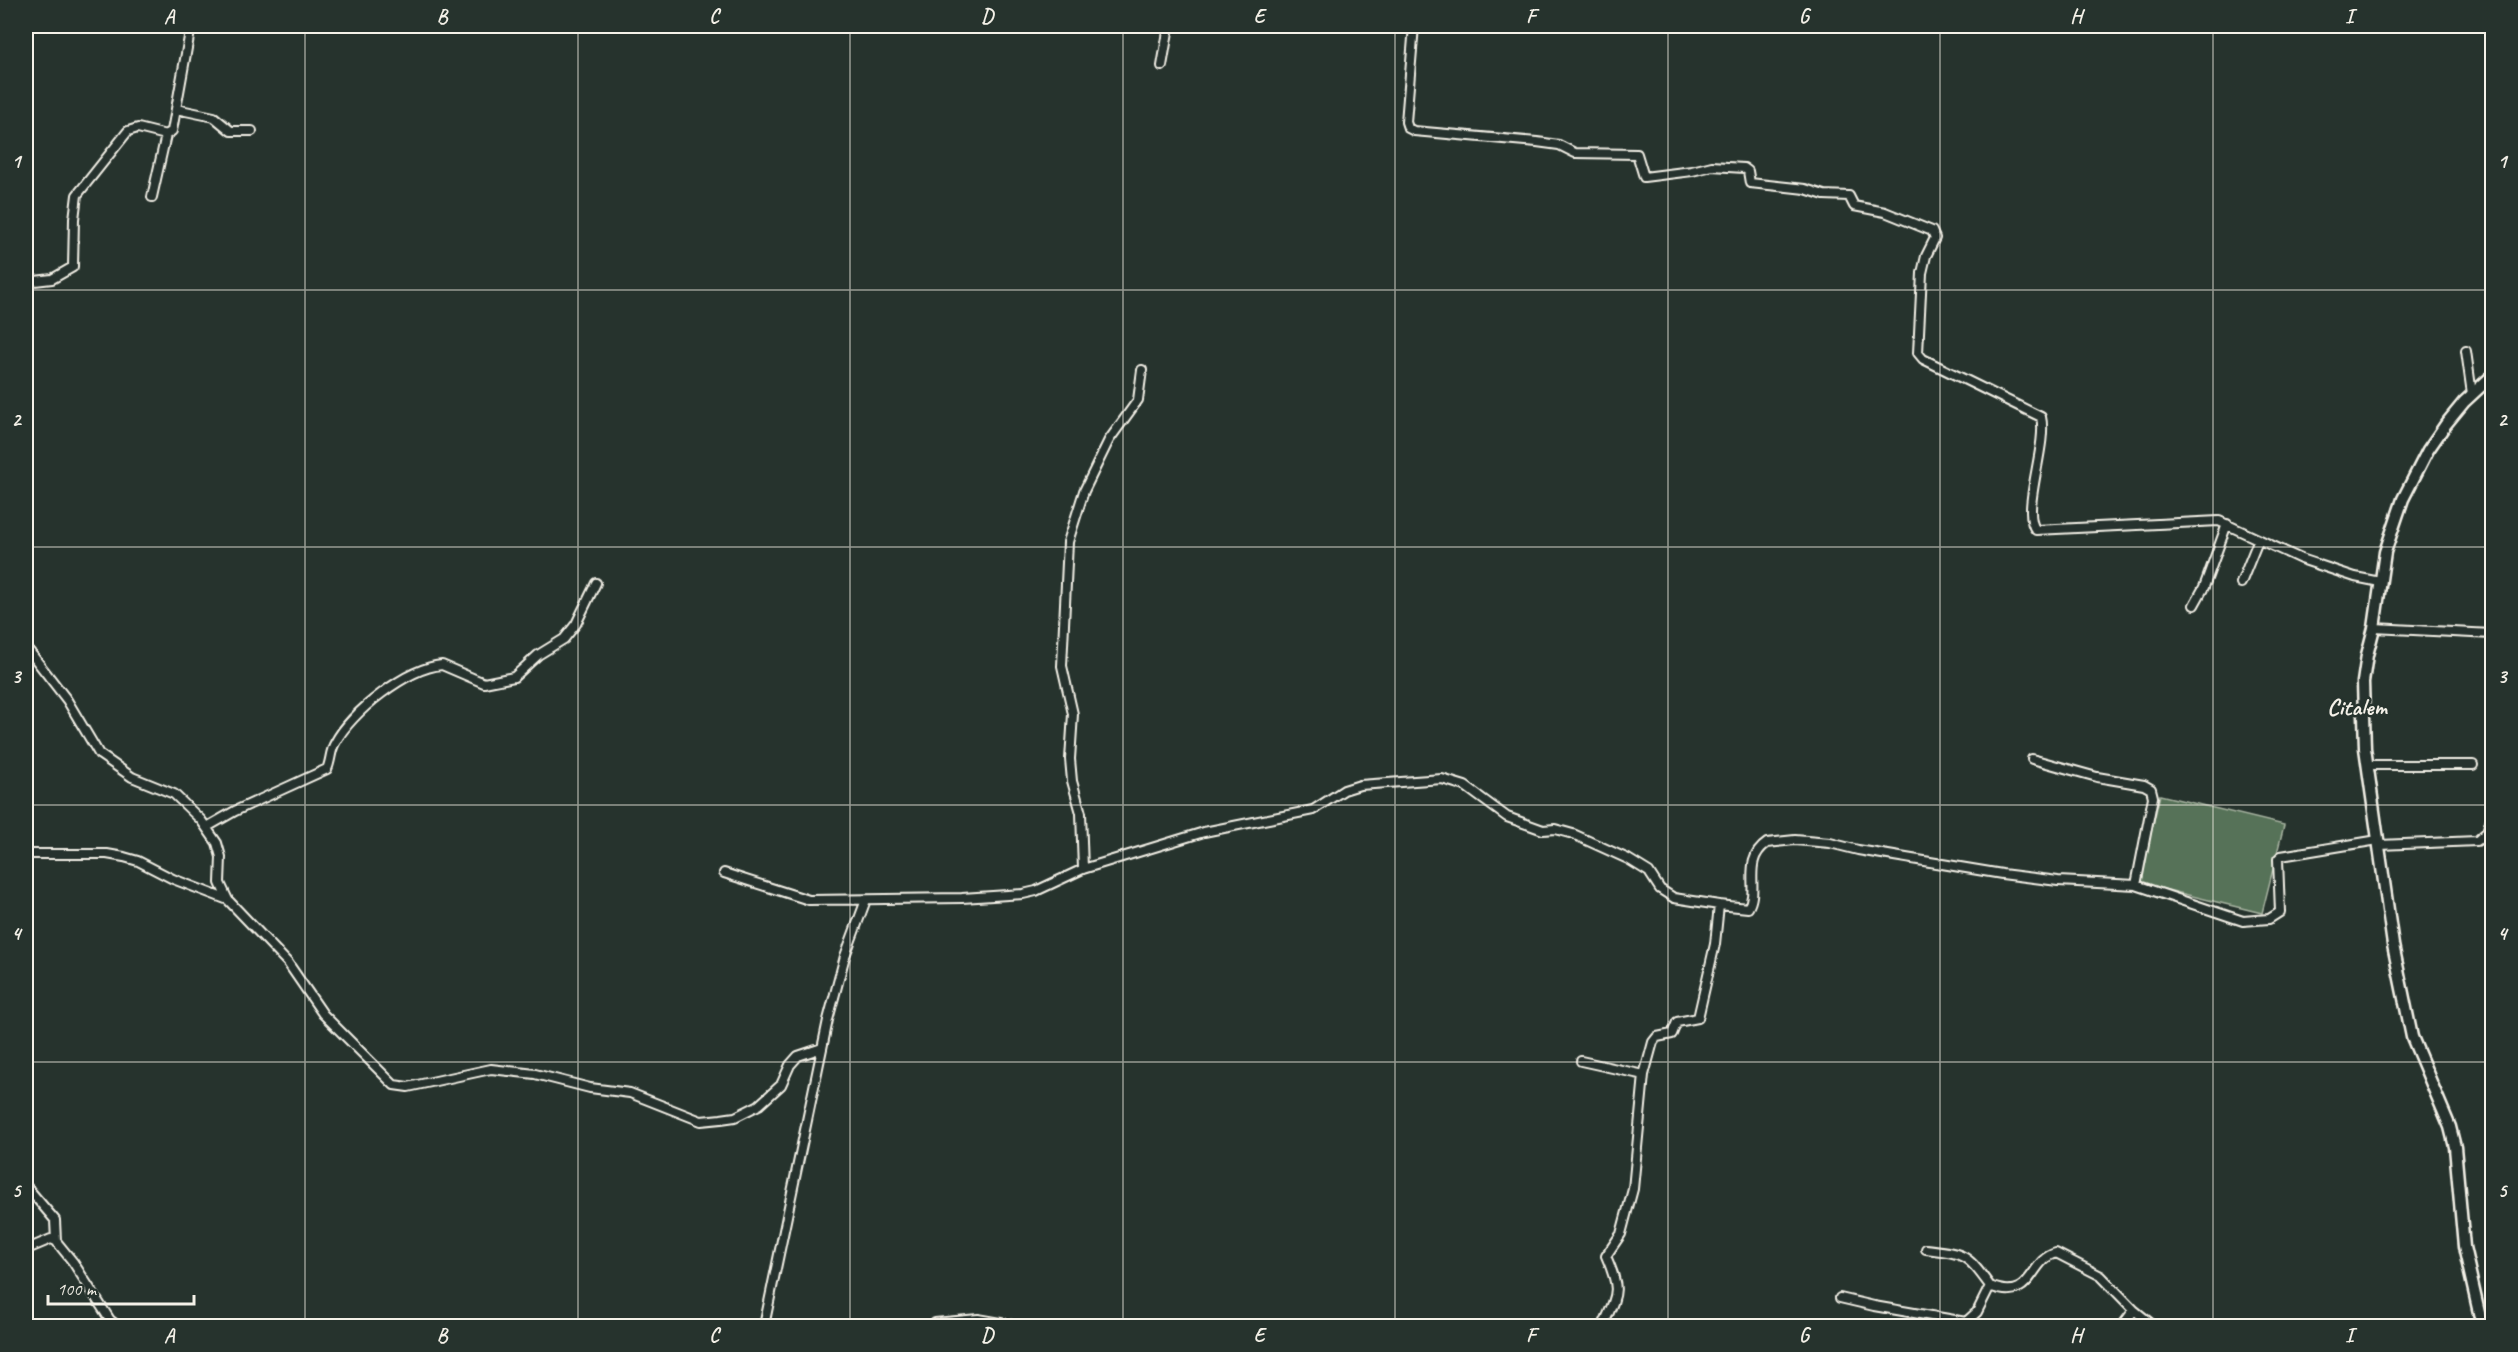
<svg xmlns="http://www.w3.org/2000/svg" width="2518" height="1352" viewBox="0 0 2518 1352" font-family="Caveat,sans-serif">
  <rect width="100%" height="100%" fill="#26332d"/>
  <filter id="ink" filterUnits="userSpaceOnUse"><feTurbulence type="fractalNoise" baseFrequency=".0167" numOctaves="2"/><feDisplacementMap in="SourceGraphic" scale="12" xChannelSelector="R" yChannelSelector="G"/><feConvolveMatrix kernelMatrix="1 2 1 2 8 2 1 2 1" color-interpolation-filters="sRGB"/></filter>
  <g filter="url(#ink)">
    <path fill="#577258" stroke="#a6b2a0" stroke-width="1.5" d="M2160 795 2284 825 2262 913 2139 883Z"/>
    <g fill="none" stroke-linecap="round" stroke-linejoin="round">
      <g stroke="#f4f1e8" stroke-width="12">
        <path id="minor" d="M1414 26 1406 122 1408 128 1414 131 1537 142 1559 145 1575 153 1637 154 1644 177 1692 171 1712 166 1744 168 1748 171 1750 183 1805 189 1824 195 1849 196 1854 206 1885 212 1932 231 1935 238 1926 256 1922 273 1918 353 1923 359 2041 417C2048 445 2020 512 2036 530L2219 521 2301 559 2355 577 2380 582
          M1162 66 1169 26
          M176 109 214 117 231 131H252
          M152 197 166 135
          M26 282 52 279 73 267 74 219 77 195 128 131 138 128 166 135 172 131 191 26
          M2466 351 2472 394
          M2241 583 2258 541
          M2194 605 2204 587 2227 524
          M2374 628 2492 634
          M26 647 67 700 99 754 132 777 174 794 201 820 217 843 221 857 220 883 228 900 288 963 323 1014 394 1085 408 1087 491 1069 535 1074 590 1088 630 1093 701 1121 721 1119 735 1117 759 1105 781 1085 790 1065 798 1056 822 1048
          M2032 759 2097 777 2144 785 2151 789 2153 797 2136 885
          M2367 765H2473
          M207 827 235 811 327 769C331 761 330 751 335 743 351 712 407 668 442 665L484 683 514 677 538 655 564 639 576 624 596 583
          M2379 845 2477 841 2487 832 2492 815
          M26 854H107L124 857 138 861 173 879 228 900
          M1083 869 1081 813 1072 781 1070 759 1073 714 1062 666 1068 542 1084 491 1109 440 1138 400 1142 370
          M724 873 809 900 962 898 1023 894 1036 891 1083 869 1204 832 1313 810 1344 790 1360 785 1442 779 1465 786 1507 817 1543 830 1555 829 1573 834 1628 859 1649 872 1660 889 1674 898 1719 905
          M1581 1061 1644 1075
          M26 1186 55 1220 56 1241 73 1262 110 1320 118 1326
          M26 1246 32 1247 51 1239 56 1241
          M1926 1249C1965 1254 1966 1253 1990 1286 2034 1304 2028 1260 2056 1253L2101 1276 2134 1310 2154 1326
          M1840 1298 1874 1306 1966 1322 1977 1312 1990 1286
          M935 1323 978 1319 1018 1326
          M764 1326 828 1020 845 956 866 900
          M1603 1326C1618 1292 1621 1291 1606 1256L1621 1234 1633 1189 1644 1075 1653 1042 1657 1037 1672 1034 1677 1022 1698 1018 1715 944 1719 905 1748 908C1760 889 1741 861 1767 843L1795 840 1830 843 1858 850 2002 874 2058 881 2136 885 2243 921 2269 919 2280 912 2278 859 2281 856 2378 840
          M2122 1326 2134 1310"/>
      </g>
      <g stroke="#f4f1e8" stroke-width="15">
        <path id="secondary" d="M2482 1326 2464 1247 2455 1147 2450 1127 2412 1037 2393 945 2365 748 2363 682 2367 655 2374 628 2385 552 2403 499 2428 450 2446 424 2464 402 2492 376"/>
      </g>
      <use href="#minor" stroke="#26332d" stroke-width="8"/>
      <use href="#secondary" stroke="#26332d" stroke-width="10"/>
    </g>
  </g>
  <path fill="none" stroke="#f4f1e8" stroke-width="1.5" stroke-opacity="0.55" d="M305 26V1326M578 26V1326M850 26V1326M1123 26V1326M1395 26V1326M1668 26V1326M1940 26V1326M2213 26V1326M26 290H2492M26 547H2492M26 805H2492M26 1062H2492"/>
  <g text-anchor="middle" stroke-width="5" stroke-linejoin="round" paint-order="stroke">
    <g font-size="24" font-weight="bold" fill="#f4f1e8" stroke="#26332d">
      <text x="2357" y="715">Citalem</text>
    </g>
  </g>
  <rect width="2518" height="1352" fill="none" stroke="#26332d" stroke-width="66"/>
  <path d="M48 1295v9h146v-9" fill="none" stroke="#f4f1e8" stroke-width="3"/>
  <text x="57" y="1295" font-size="18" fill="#f4f1e8" stroke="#26332d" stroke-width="4.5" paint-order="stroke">100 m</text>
  <rect x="33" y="33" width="2452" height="1286" fill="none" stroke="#f4f1e8" stroke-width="2"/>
  <g font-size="20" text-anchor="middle" font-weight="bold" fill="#f4f1e8">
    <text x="169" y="23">A</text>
    <text x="442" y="23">B</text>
    <text x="714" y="23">C</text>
    <text x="987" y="23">D</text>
    <text x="1259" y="23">E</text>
    <text x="1531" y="23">F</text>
    <text x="1804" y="23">G</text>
    <text x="2076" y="23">H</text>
    <text x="2349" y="23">I</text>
    <text x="16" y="168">1</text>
    <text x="2502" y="168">1</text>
    <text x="16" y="426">2</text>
    <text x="2502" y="426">2</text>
    <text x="16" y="683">3</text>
    <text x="2502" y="683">3</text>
    <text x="16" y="940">4</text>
    <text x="2502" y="940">4</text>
    <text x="16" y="1197">5</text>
    <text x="2502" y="1197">5</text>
    <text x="169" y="1342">A</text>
    <text x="442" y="1342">B</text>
    <text x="714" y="1342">C</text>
    <text x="987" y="1342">D</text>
    <text x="1259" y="1342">E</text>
    <text x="1531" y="1342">F</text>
    <text x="1804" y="1342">G</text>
    <text x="2076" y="1342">H</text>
    <text x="2349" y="1342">I</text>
  </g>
</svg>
